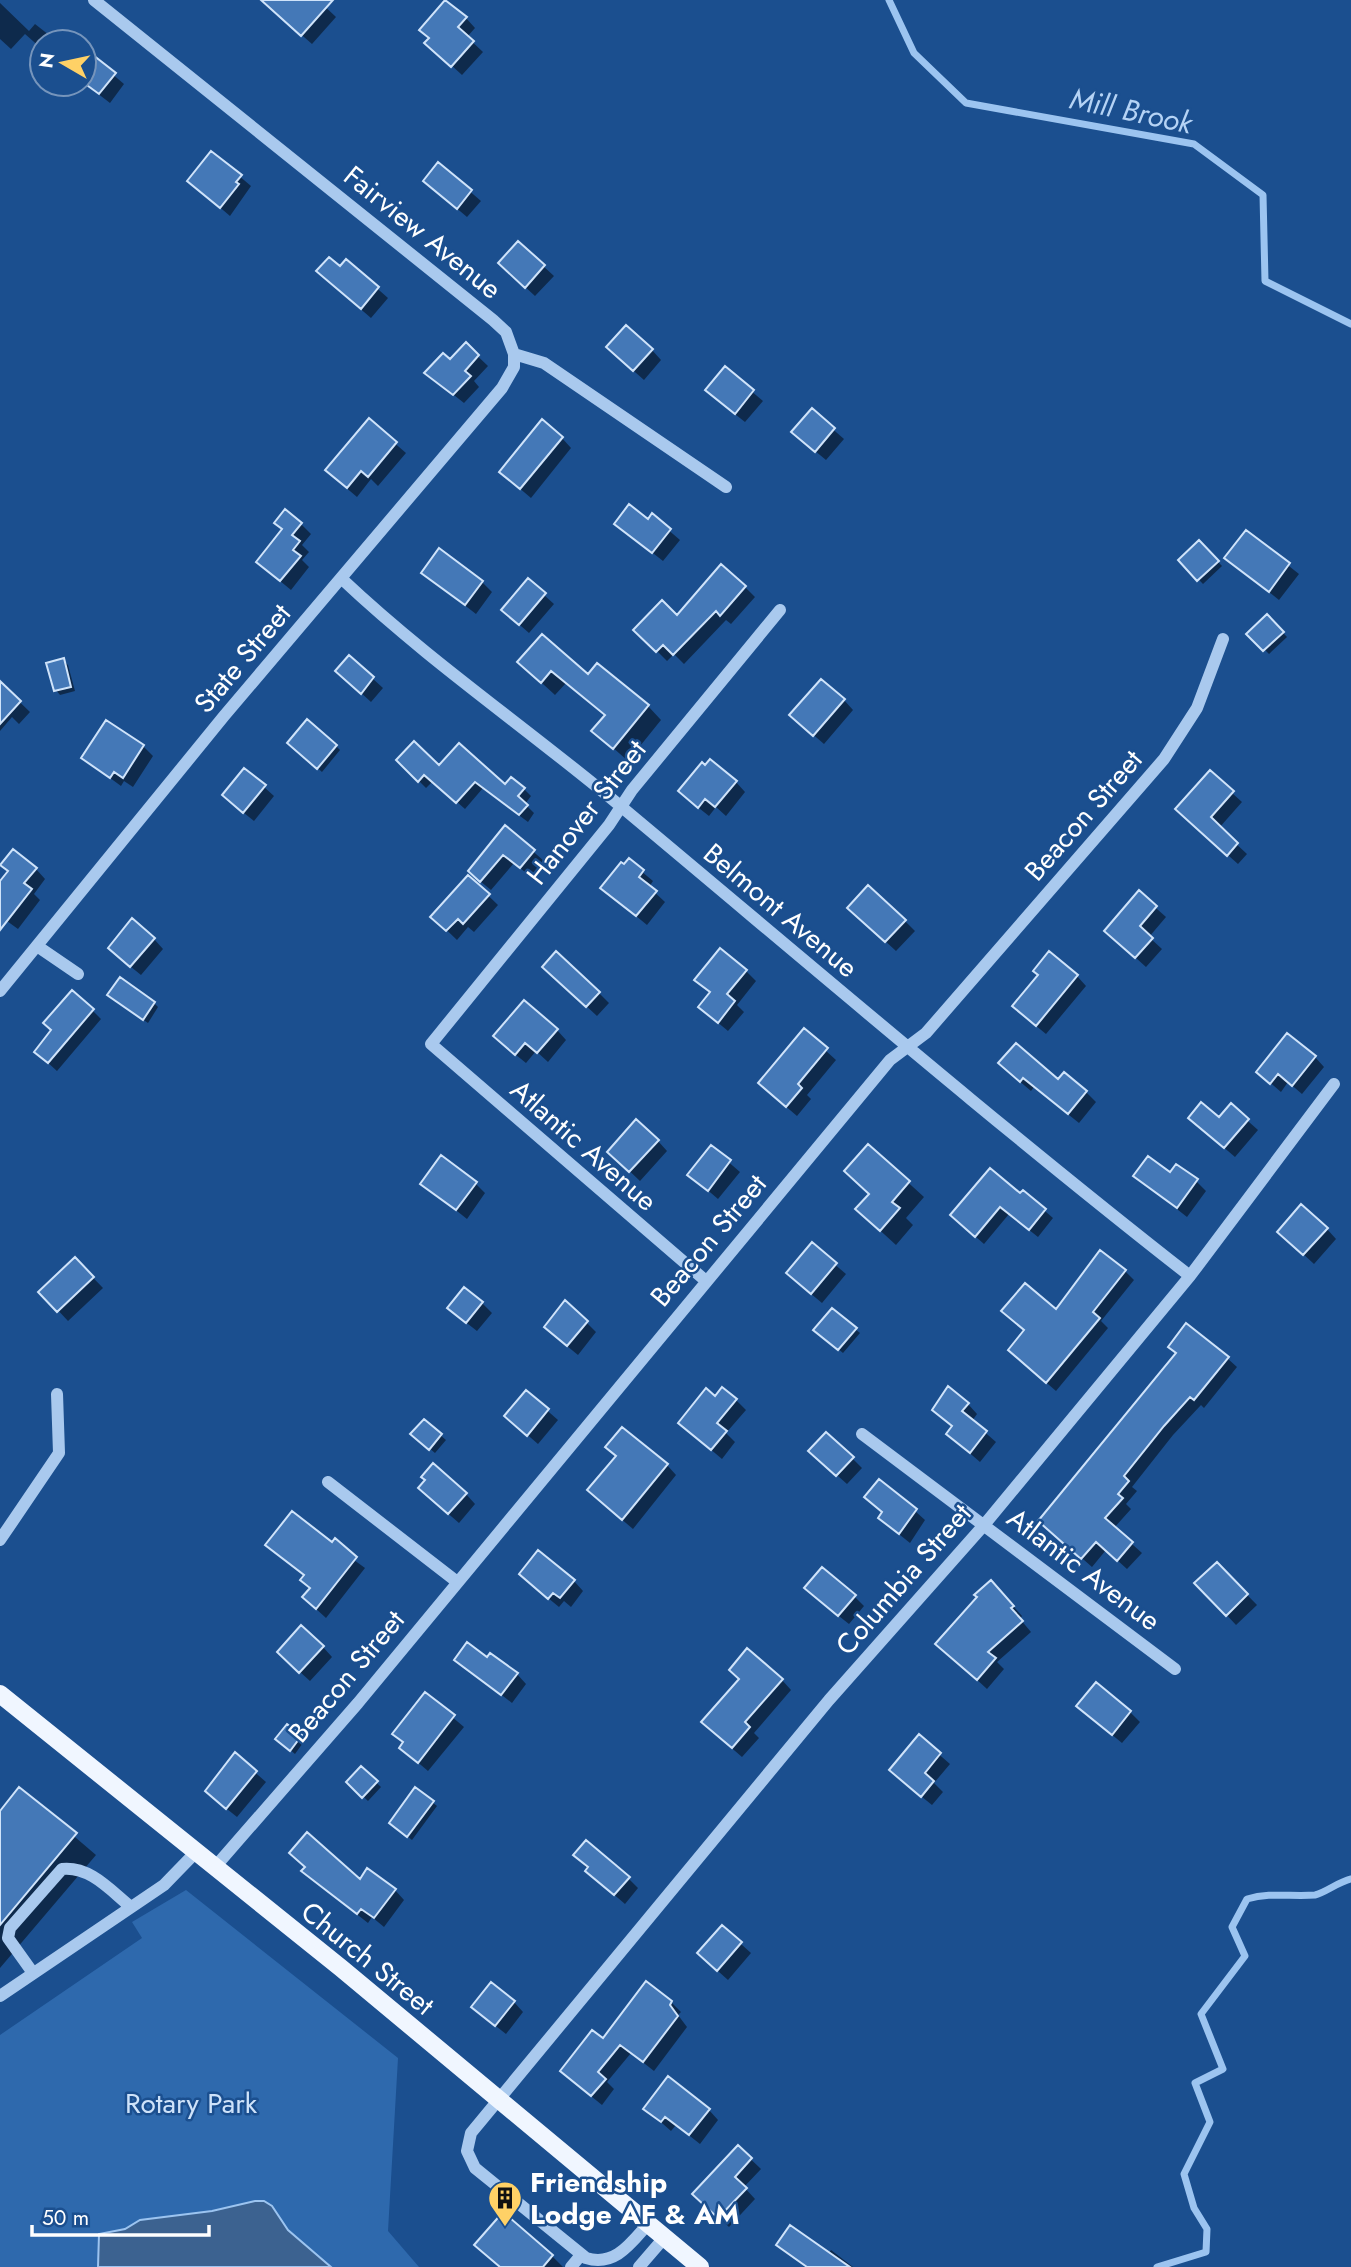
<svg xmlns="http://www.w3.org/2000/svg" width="1351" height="2267" viewBox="0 0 1351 2267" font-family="Jost,sans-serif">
  <rect width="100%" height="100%" fill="#1b4f8f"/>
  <path fill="#2e69ad" d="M186 1890 398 2058 388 2231 419 2267H0V2035L142 1938 132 1922Z"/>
  <path fill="#3c6290" stroke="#9cc4f0" stroke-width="2" d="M255 2201H264L272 2206 288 2230 331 2267H98L99 2234 125 2229 140 2220 212 2211Z"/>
  <path fill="#0007" d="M276 0H318L336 17 312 44 280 16Z
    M0 3 29 31 35 24 58 42H42V49L25 34 11 49 0 39Z
    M466 18 475 28 467 37 483 52 462 75 427 43Z
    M84 50 124 84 110 103 84 83Z
    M212 153 251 186 230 216 189 181Z
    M438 164 481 201 467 217 435 190Z
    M518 243 554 276 535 296 510 273Z
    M346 261 388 298 371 318 328 281Z
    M466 345 488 366 474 381 479 387 464 403 426 373 450 362Z
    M652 350 661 360 644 380 618 357Z
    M725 369 763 401 745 422 717 400Z
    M812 411 844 439 826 460 803 441Z
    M369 421 406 453 378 486 371 479 357 497 337 480Z
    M562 438 571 448 531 498 511 481Z
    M652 516 680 540 663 561 616 524 648 521Z
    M301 524 311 534 302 545 309 552 302 560 309 567 291 590 268 571 284 530Z
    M1246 532 1299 574 1279 600 1226 558Z
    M1199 542 1222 566 1203 584 1180 560Z
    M423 573 482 582 492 592 476 614Z
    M745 587 755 597 731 624 726 620 684 664 674 654 667 661 636 630 677 618Z
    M544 595 554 604 529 633 513 619Z
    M1267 616 1287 637 1269 654 1249 634Z
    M349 657 383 688 371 702 347 680Z
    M63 660 68 665 75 691 60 695 56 690Z
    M519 662 588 677 648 706 661 720 628 761 594 731 606 716 566 683 555 695Z
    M0 683 30 712 19 724 12 717 0 731Z
    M844 700 853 710 824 744 802 725Z
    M143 746 153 756 133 787 124 781 121 786 83 758Z
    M336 746 340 750 322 772 294 747Z
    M398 760 524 789 531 796 525 804 534 813 528 822 483 788 465 809 433 781 426 788Z
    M706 767 736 782 745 792 726 816 716 807 709 816 690 801Z
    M264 787 274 796 254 821 234 805Z
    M1232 793 1242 802 1219 828 1247 854 1238 864 1187 819Z
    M505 827 544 861 531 877 514 863 491 890 480 881Z
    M629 861 653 881 649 887 665 902 647 925 613 897Z
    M36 869 45 879 34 894 40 900 18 929 0 916V884Z
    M469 877 498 905 474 932 468 927 457 940 433 917Z
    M1139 893 1166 917 1149 937 1162 949 1146 967 1116 940Z
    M859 917 905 921 915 931 896 951Z
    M154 939 163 949 141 975 120 958Z
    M746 971 756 981 737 1005 744 1012 728 1031 710 1016 711 993 697 980Z
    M554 976 599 993 609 1003 597 1016Z
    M1077 976 1086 986 1046 1034 1024 1016Z
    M114 999 154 1003 158 1007 148 1023Z
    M92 1010 101 1019 57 1071 36 1052Z
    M557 1030 566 1040 548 1062 536 1051 526 1063 505 1046Z
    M804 1031 836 1060 807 1095 811 1099 797 1116 770 1093Z
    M1315 1057 1324 1067 1302 1094 1288 1082 1281 1092 1258 1072Z
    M1010 1073 1059 1081 1086 1092 1096 1102 1079 1123 1034 1087 1031 1091Z
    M1231 1106 1258 1130 1235 1157 1200 1127 1220 1119Z
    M658 1141 667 1151 640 1181 619 1161Z
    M868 1146 924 1197 906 1218 913 1225 896 1245 873 1224Z
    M711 1147 740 1172 718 1199 690 1175Z
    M1170 1174 1196 1181 1206 1191 1187 1217 1135 1176Z
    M423 1184H476L485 1193 467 1219Z
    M1023 1192 1053 1218 1038 1237 1009 1214 984 1244 960 1223Z
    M1327 1229 1336 1239 1314 1264 1289 1241Z
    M812 1245 846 1274 822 1303 798 1283Z
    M75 1259 103 1288 68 1321 41 1292Z
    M1125 1271 1134 1280 1101 1321 1108 1328 1056 1391 1019 1359 1056 1311Z
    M482 1303 492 1313 477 1331 459 1317Z
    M586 1322 596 1332 578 1355 556 1337Z
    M855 1329 860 1333 843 1353 820 1334Z
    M1227 1358 1237 1367 1204 1408 1201 1405 1173 1435 1132 1487 1137 1491 1126 1504 1131 1509 1114 1528 1142 1553 1127 1569 1106 1550 1092 1567 1050 1530Z
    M526 1392 558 1420 538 1444 516 1425Z
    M715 1398 736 1400 746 1410 726 1433 735 1442 722 1459 690 1432Z
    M968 1404 977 1414 972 1421 996 1442 980 1462 958 1443 953 1427 944 1420Z
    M424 1421 446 1440 435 1453 417 1438Z
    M852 1458 862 1468 847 1484 821 1461Z
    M667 1465 676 1475 633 1529 599 1500Z
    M466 1494 475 1504 459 1523 430 1498Z
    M915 1511 925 1520 910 1543 890 1527 884 1513Z
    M332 1544 365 1568 326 1618 314 1607 311 1589 305 1576 268 1545Z
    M1217 1564 1257 1605 1236 1625 1197 1583Z
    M574 1581 583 1591 571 1607 564 1601 559 1607 531 1584Z
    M1001 1592 1022 1616 1020 1619 1031 1632 997 1662 1004 1669 987 1689 948 1653Z
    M854 1596 864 1606 849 1624 816 1598Z
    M323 1647 332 1657 310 1681 289 1662Z
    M457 1660H488L517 1674 526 1684 512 1703Z
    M782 1680 791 1690 754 1733 759 1738 742 1757 713 1732Z
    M426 1695 464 1727 428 1771 401 1748 404 1744 395 1734Z
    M1130 1712 1140 1722 1122 1743 1088 1715Z
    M301 1736 305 1740 295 1754 282 1743Z
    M919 1737 950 1764 934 1783 943 1792 932 1805 901 1780Z
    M235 1755 266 1782 237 1817 217 1801Z
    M361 1768 381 1787 368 1801 348 1782Z
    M20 1790 96 1855 0 1968V1814Z
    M432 1802 437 1806 412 1840 396 1827Z
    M575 1855 628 1878 638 1888 625 1904 597 1880Z
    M306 1867 395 1890 404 1900 384 1927 372 1917 368 1923 313 1880Z
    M722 1927 751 1953 728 1980 709 1963Z
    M514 2002 523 2012 506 2034 483 2016Z
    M671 2002 681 2012 678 2015 687 2027 654 2071 631 2053 607 2082 614 2089 602 2105 571 2080 603 2041Z
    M646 2109 709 2110 718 2120 700 2144 676 2125 671 2131Z
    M738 2147 761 2169 744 2187 755 2199 729 2227 694 2194Z
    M503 2214 552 2256 563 2267H500Z
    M778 2245 828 2254 831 2250 853 2267H806Z"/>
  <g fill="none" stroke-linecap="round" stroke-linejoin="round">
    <path stroke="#9cc4f0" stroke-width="7" d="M889 0 914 53 966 103 1194 144 1263 195 1265 281 1351 324
      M1157 2267 1206 2252 1207 2229 1194 2208 1184 2174 1210 2122 1195 2083 1223 2069 1201 2014 1245 1956 1232 1927 1247 1899C1271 1892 1291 1897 1315 1895 1325 1893 1338 1882 1351 1879"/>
  </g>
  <path fill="#4478b7" stroke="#cfe3fa" stroke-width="2" d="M261 0H333L301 36Z
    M445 0 467 17 458 27 474 41 451 67 424 43 429 38 419 30Z
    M84 48 116 73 99 94 84 83Z
    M211 151 242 175 236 182 239 184 220 208 187 181Z
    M438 162 472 190 457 209 423 181Z
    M518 241 545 265 525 288 498 263Z
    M329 257 340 266 346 259 379 287 361 309 316 271Z
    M626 325 653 349 633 371 606 347Z
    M466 342 479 355 465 371 471 376 453 395 424 373 443 353 450 359Z
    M725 366 754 390 735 414 705 390Z
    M812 408 835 428 815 452 791 432Z
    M369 418 397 442 368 477 361 471 347 488 325 470Z
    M542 419 563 437 520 489 499 472Z
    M629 504 648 519 652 513 671 529 652 553 614 524Z
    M285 509 302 523 292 535 300 541 293 550 301 556 280 581 256 562 282 529 274 523Z
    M1246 530 1290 563 1269 592 1224 558Z
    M1199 540 1219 561 1197 581 1178 560Z
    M439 548 483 581 465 605 421 573Z
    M721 564 746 586 720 616 716 611 673 655 663 645 656 652 633 630 662 600 677 615Z
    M528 578 546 593 519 625 501 610Z
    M1267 614 1284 632 1263 651 1246 634Z
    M542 634 588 674 597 663 649 705 613 749 591 731 605 715 551 671 541 683 517 662Z
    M349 655 374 677 361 694 335 671Z
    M64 658 71 687 54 691 46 663Z
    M821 679 845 699 813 736 789 715Z
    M0 681 21 701 0 724Z
    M307 719 337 745 317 769 287 743Z
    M106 720 144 745 123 778 114 772 110 778 81 758Z
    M414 741 439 765 459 743 505 784 511 777 525 788 518 796 528 805 519 815 475 782 456 803 424 775 418 782 396 760Z
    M710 759 737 781 715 807 705 799 698 808 678 791 702 762 705 765Z
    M244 768 266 785 243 813 222 795Z
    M1210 770 1234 791 1211 817 1238 843 1227 856 1175 809Z
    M505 825 535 850 520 868 503 855 480 882 468 871Z
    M13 849 37 868 24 883 32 889 0 930V881L8 871 0 865Z
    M629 858 644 870 639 877 657 891 636 916 600 888 621 862 624 864Z
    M468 875 490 894 463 924 458 919 446 931 430 917Z
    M868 885 906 920 885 942 847 908Z
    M1139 890 1157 906 1140 926 1153 938 1135 958 1104 931Z
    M132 918 155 938 130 967 108 948Z
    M720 948 747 970 727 994 735 1001 718 1023 698 1007 710 992 694 980Z
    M556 951 600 992 586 1007 542 967Z
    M1049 951 1078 975 1036 1026 1012 1006 1038 975 1033 971Z
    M120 977 155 1002 143 1020 107 995Z
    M72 990 94 1009 48 1063 34 1052 51 1030 43 1023Z
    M524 1000 558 1029 537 1053 525 1043 515 1055 493 1036Z
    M804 1028 828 1048 798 1084 802 1088 786 1107 758 1083Z
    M1287 1033 1316 1056 1292 1086 1278 1074 1270 1084 1256 1072Z
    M1016 1043 1058 1079 1064 1072 1087 1091 1068 1114 1023 1078 1020 1082 998 1063Z
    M1201 1102 1219 1117 1231 1103 1249 1119 1224 1148 1188 1118Z
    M636 1119 659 1140 629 1172 607 1152Z
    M868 1144 910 1181 892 1202 900 1208 880 1231 855 1209 869 1194 844 1171Z
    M711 1145 731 1160 708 1191 687 1175Z
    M441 1155 477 1182 456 1210 420 1184Z
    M1148 1156 1170 1172 1176 1164 1198 1179 1177 1208 1133 1176Z
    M990 1168 1020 1193 1023 1190 1046 1209 1029 1230 1000 1207 975 1237 950 1215Z
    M1301 1204 1328 1228 1303 1255 1277 1232Z
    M812 1242 837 1263 811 1294 786 1273Z
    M1100 1250 1126 1270 1093 1312 1100 1318 1046 1383 1008 1350 1024 1330 1001 1311 1025 1283 1056 1309Z
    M75 1257 94 1277 57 1312 38 1292Z
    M464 1287 483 1302 466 1323 447 1308Z
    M565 1300 588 1321 567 1346 544 1327Z
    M832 1308 857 1328 838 1350 813 1330Z
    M1186 1323 1229 1357 1194 1400 1190 1397 1164 1426 1124 1476 1129 1481 1118 1494 1123 1498 1105 1518 1133 1542 1117 1561 1096 1542 1081 1559 1038 1521 1176 1353 1168 1347Z
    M948 1386 969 1403 962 1411 987 1431 970 1453 946 1434 952 1426 932 1410Z
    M722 1387 737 1399 717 1423 727 1431 711 1450 678 1423 706 1388 715 1396Z
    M526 1390 549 1409 527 1436 504 1416Z
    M424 1419 442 1434 429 1450 410 1434Z
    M622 1427 668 1464 622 1520 587 1490 616 1456 605 1447Z
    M826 1432 854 1457 836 1476 808 1451Z
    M433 1463 467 1493 448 1514 418 1488 425 1480 421 1477Z
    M879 1479 917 1509 899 1534 878 1518 882 1512 864 1497Z
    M292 1511 332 1542 335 1538 357 1557 316 1609 302 1597 310 1588 300 1580 304 1575 265 1545Z
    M538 1550 575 1580 560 1598 553 1593 548 1599 519 1574Z
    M1217 1562 1248 1594 1226 1616 1194 1583Z
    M822 1567 856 1595 838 1616 804 1588Z
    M991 1580 1014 1606 1011 1608 1023 1621 988 1652 996 1658 977 1680 935 1644 977 1597 974 1595Z
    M301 1625 324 1646 299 1673 277 1652Z
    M467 1642 487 1657 490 1653 518 1673 501 1695 454 1660Z
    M747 1648 783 1679 745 1722 750 1727 732 1748 701 1722 739 1679 729 1670Z
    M1096 1682 1131 1711 1112 1735 1076 1706Z
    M425 1692 455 1715 418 1763 399 1748 403 1742 392 1734Z
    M287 1724 302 1735 290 1751 275 1739Z
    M919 1734 941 1753 925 1773 934 1781 921 1797 889 1770Z
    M235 1752 257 1771 226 1809 205 1791Z
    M361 1766 378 1781 362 1798 346 1782Z
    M19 1787 77 1833 0 1925V1811Z
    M415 1787 434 1801 407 1837 389 1823Z
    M307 1832 360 1879 367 1868 396 1889 374 1918 361 1909 357 1914 301 1871 305 1867 289 1853Z
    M586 1840 630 1877 614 1895 585 1871 588 1867 573 1855Z
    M722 1925 742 1942 717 1971 697 1953Z
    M646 1981 672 2001 670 2005 678 2016 643 2062 620 2045 598 2072 606 2079 591 2096 560 2071 592 2030 603 2038Z
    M491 1982 515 2001 495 2026 471 2007Z
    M668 2076 710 2109 689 2135 665 2117 661 2122 643 2109Z
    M738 2145 752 2158 735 2177 747 2188 718 2218 692 2194Z
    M503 2212 553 2255 543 2267H500L474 2245Z
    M790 2225 850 2267H807L776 2245Z"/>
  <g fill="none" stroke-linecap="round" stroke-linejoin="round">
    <path stroke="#a9c9ee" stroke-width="12" d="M94 0 493 320 506 332 514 354 544 363 726 487
      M342 579C430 662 531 731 624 809 812 966 997 1125 1190 1276
      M37 946 78 974
      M0 991 224 716 502 388 514 367V354
      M706 1281 431 1044 609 825 632 790 780 610
      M862 1434 1175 1669
      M328 1482 456 1581
      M0 1540 59 1453 57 1394
      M215 1867 358 1703 890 1060 926 1033 1164 759 1197 708 1223 639
      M33 1973 8 1938 10 1928 62 1869C90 1866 110 1890 131 1907
      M0 1996 164 1885 196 1852
      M648 2224C631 2243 615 2267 586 2258L475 2168 467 2151 471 2133 829 1700 984 1525 1190 1276 1334 1084
      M571 2267 581 2255
      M639 2267 664 2238"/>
    <path stroke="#f0f6ff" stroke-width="18" d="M0 1694 341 1968 700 2267"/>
  </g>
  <defs>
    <g id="building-pin" transform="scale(1.75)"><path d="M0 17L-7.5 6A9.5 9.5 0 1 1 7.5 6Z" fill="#ffd166" stroke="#1b4f8f"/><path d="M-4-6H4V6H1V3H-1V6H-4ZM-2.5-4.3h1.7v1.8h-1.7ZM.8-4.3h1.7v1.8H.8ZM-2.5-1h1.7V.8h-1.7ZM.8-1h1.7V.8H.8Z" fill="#111"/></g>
  </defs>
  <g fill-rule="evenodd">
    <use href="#building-pin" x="505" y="2198"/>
  </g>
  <g text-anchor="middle" stroke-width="5" stroke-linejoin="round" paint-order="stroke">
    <g font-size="28" fill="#fff" stroke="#1b4f8f">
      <text transform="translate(423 232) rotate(39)" y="10">Fairview Avenue</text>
      <text transform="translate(242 658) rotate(-50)" y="10">State Street</text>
      <text transform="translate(586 812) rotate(-52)" y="10">Hanover Street</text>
      <text transform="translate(1083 815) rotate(-49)" y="10">Beacon Street</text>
      <text transform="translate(781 910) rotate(40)" y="10">Belmont Avenue</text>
      <text transform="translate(584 1145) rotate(41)" y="10">Atlantic Avenue</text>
      <text transform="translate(708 1240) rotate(-50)" y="10">Beacon Street</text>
      <text transform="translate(1084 1569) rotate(37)" y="10">Atlantic Avenue</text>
      <text transform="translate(903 1579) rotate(-49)" y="10">Columbia Street</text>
      <text transform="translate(346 1676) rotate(-50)" y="10">Beacon Street</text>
      <text transform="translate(368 1958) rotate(39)" y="10">Church Street</text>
    </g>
    <g font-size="28" fill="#cfe3fa" stroke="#1b4f8f">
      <text x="191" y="2113">Rotary Park</text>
    </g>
    <g font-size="28" font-weight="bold" fill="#fff" stroke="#1b4f8f" text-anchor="start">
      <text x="530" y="2192">Friendship<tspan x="530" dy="32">Lodge AF &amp; AM</tspan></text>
    </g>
    <g font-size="30" font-style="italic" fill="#b5d3f5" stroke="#1b4f8f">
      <text transform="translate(1131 111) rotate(12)" y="10">Mill Brook</text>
    </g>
  </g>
  <g transform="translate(63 63) rotate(279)"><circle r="33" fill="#1b4f8f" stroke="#7695bc" stroke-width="2"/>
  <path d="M0-5L12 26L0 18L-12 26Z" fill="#ffd166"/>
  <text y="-10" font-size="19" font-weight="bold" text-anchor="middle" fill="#ffffff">N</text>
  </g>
  <path d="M32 2225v10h177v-10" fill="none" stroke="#ffffff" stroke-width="3.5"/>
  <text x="42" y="2225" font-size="21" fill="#ffffff" stroke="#1b4f8f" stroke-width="5" paint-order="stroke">50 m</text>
</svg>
